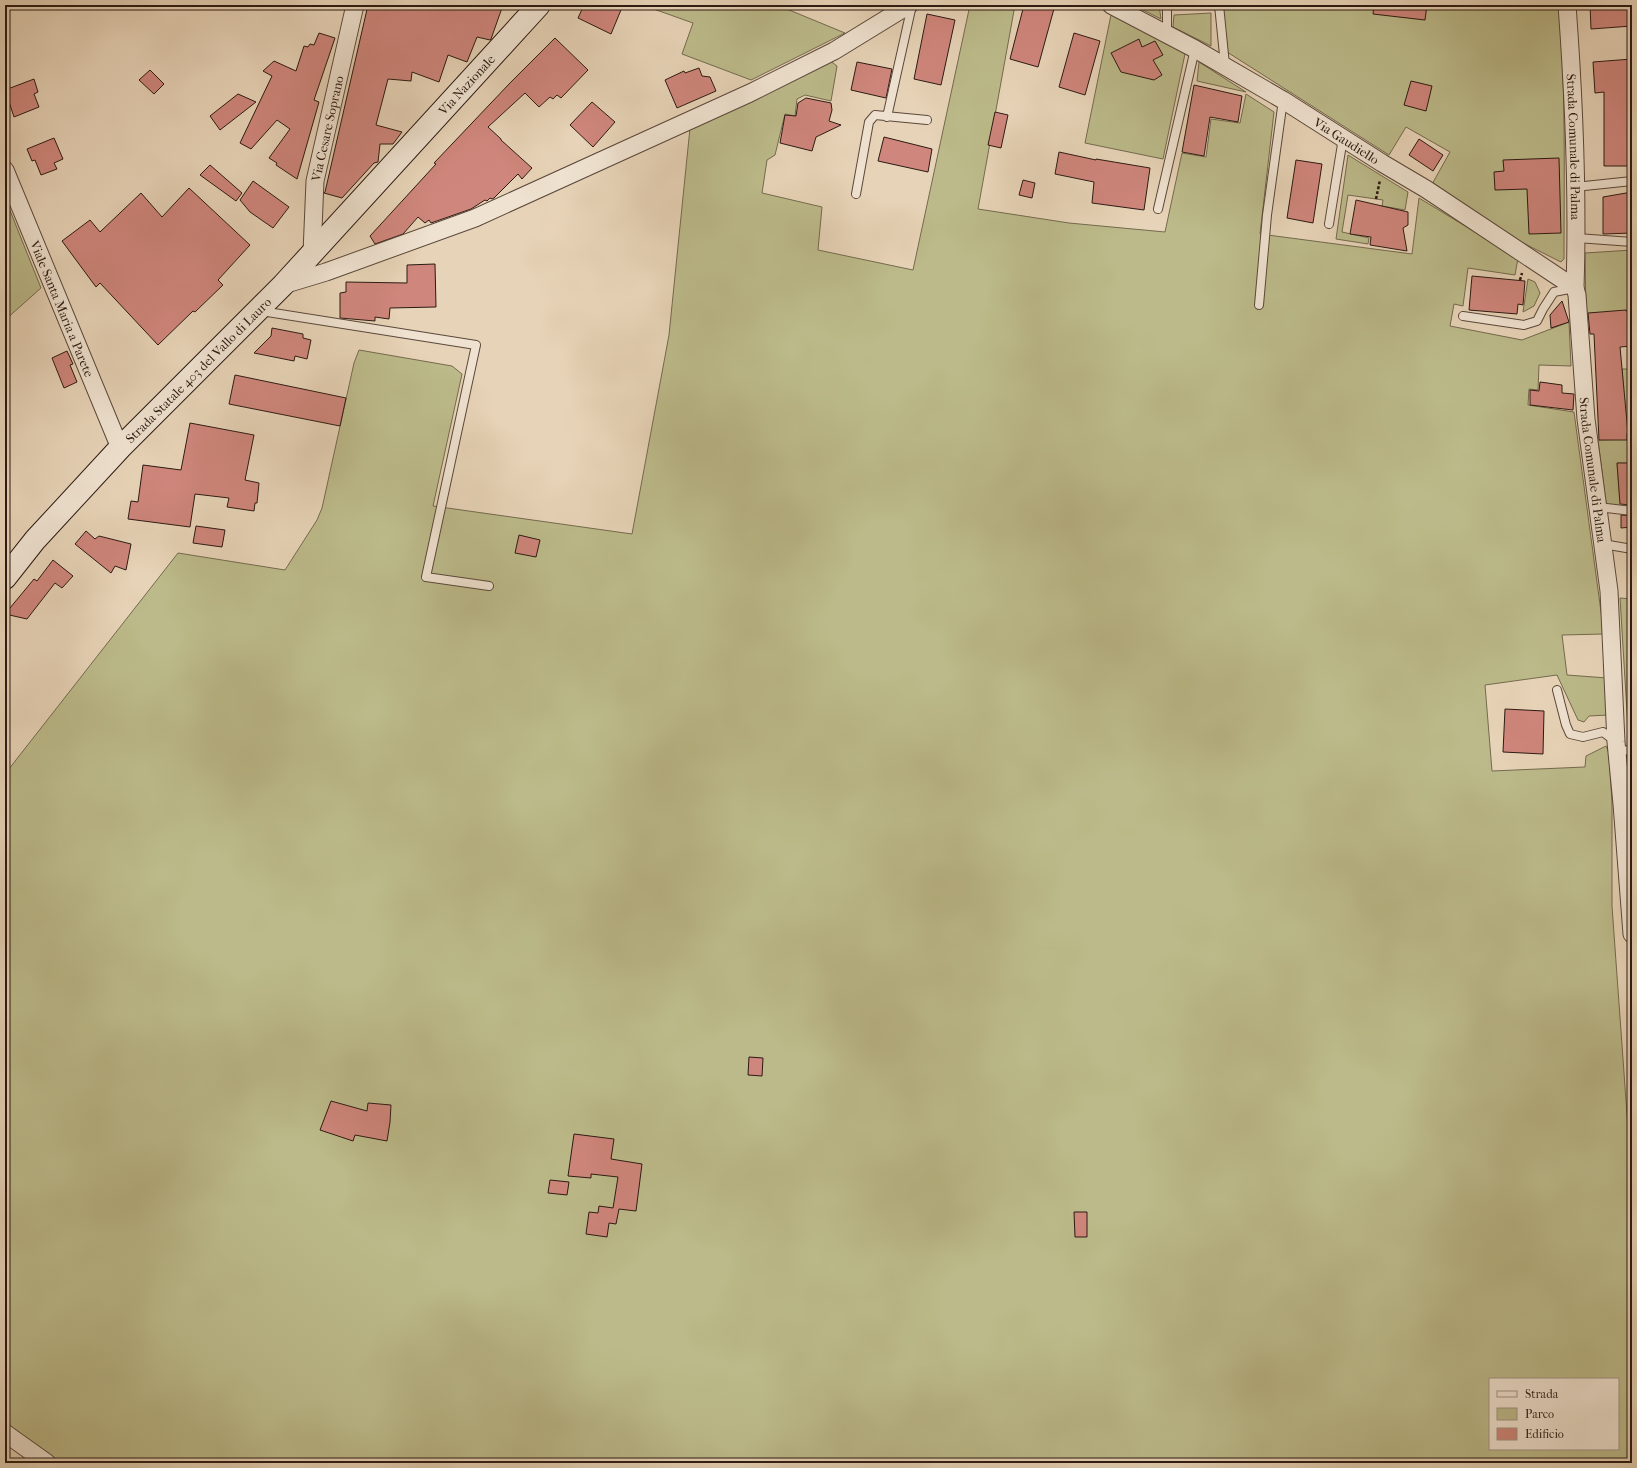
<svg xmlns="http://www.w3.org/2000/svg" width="1637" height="1468" viewBox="0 0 1637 1468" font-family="'IM FELL French Canon',serif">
  <rect width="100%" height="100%" fill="#e7d3b7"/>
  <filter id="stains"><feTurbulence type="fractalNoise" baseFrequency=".005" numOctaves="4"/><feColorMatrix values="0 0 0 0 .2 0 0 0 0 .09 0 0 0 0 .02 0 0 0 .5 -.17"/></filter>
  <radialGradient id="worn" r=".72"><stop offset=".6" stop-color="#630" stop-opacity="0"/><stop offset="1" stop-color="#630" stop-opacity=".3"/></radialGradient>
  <path fill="#bcba8a" stroke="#746a4e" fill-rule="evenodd" d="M649 5H777L845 33 751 80 682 54 693 23 648 7Z
    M970 5H1015L978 209 1069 223 1165 232 1182 153 1206 157 1211 119 1240 123 1246 94 1274 112 1260 234 1412 254 1419 198 1518 258 1515 275 1468 268 1463 306 1454 304 1450 326 1522 340 1569 322 1571 366 1539 365 1538 390 1529 389 1528 405 1574 412 1604 634 1562 635 1567 675 1607 678 1608 715 1589 716 1584 722 1578 720 1557 675 1485 685 1492 771 1585 767 1586 756 1606 746 1609 753 1612 803V906L1632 1184V1463H47L5 1436V774L178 553 285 570 317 520 322 508 354 363 359 350 452 366 462 374 433 506 632 534 669 335 690 128 829 60 837 66 831 101 805 95 797 99 795 116 785 114 775 155 767 160 762 193 822 207 818 250 913 270ZM1490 1379H1618V1449H1490Z
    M1133 5H1159L1161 19Z
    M1223 5H1559C1566 89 1564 175 1564 259L1561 262 1479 221 1431 186 1450 152 1406 127 1389 155 1227 52Z
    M1112 10 1186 49 1163 159 1085 143Z
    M1211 13V46L1173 27 1174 15Z
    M1199 62 1246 92 1197 81Z
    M1348 155 1408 192 1405 210 1382 206 1383 200 1348 195 1342 232 1369 238 1368 244 1336 239Z
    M5 198 41 288 5 320Z
    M1632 250V310L1586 315 1585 253Z
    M1528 279 1535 282 1540 293 1534 306 1523 312Z
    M1622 369H1632V463H1617L1620 502H1632V510L1607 511 1598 440 1627 439Z
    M1620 598 1632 599V745H1629Z
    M1632 755V804H1631L1628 760Z"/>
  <path fill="#cf867c" stroke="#2c1a12" d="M368 5H503L491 39 490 40 477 37 467 62 448 55 439 82 412 72 411 81 388 79 376 125 402 132 393 144H380L378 162 374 163 342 198 324 193 325 192Z
    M584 5H623L611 34 578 18Z
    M1024 5H1055L1038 67 1010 59Z
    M1374 5H1427L1425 20 1373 14Z
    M1590 5H1632V26L1591 29Z
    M927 14 955 20 941 85 914 79Z
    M319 33 335 38 314 100 319 102 297 179 276 165 277 163 269 158 290 129 277 120 251 149 240 143 272 76 263 71 274 61 296 71 304 46 308 47 310 44 314 45Z
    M1074 33 1100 41 1085 95 1059 87Z
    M555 38 588 70 561 98 557 95 553 99 550 97 539 107 525 93 488 127 501 139V140L532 168 522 179 518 174 494 198 492 199 490 198 487 201 485 200 471 209 431 223 429 220 425 223 418 217 403 234 375 244 370 236 436 164 434 163 510 83Z
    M1139 39 1142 47 1155 41 1163 55 1153 60 1162 75 1154 80 1121 72 1111 53Z
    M1632 59V166H1604V92L1595 93 1593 62Z
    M857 62 892 69 886 98 851 90Z
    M699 68 702 76 710 77 716 91 677 108 665 80 684 71 685 73Z
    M150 70 164 84 154 94 139 80Z
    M34 79 38 92 34 94 39 107 14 117 5 90Z
    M1411 81 1432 86 1426 111 1404 105Z
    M1194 85 1242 96 1238 122 1210 117 1204 156 1182 152Z
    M238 94 256 102 220 130 210 116Z
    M806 98 831 103 832 110 829 121 841 125 816 137 812 151 780 143 785 115 796 116 798 103Z
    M592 102 615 122 593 147 570 125Z
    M995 112 1008 115 1001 148 988 145Z
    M884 137 932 149 928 172 878 161Z
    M54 138 63 159 54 163 57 169 41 175 35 160 32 161 27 149Z
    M1419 139 1443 155 1433 171 1409 155Z
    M1059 152 1096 160V159L1150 168 1144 210 1092 203 1094 182 1055 174Z
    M1559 158 1561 233 1529 234 1527 189 1495 190 1494 172 1504 171 1503 160Z
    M1296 160 1322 164 1313 223 1287 218Z
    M210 165 242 193 236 201 200 175Z
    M1023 180 1035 183 1032 198 1019 195Z
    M253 181 289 207 273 228 250 212 240 200Z
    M189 188 250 245 218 280 223 285 195 312 193 311 158 345 100 283 96 287 62 241 90 220 100 232 141 193 162 217Z
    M1632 192V233L1603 234V197Z
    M1356 200 1408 212V225L1403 228 1407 251 1370 245 1371 237 1350 234Z
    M435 264 436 307 390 308 389 319 375 317V321L340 318V293L346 292V282L407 283V265Z
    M1472 276 1525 281 1523 305 1518 304 1517 314 1469 310Z
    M1562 301 1569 322 1551 328 1550 315Z
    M1626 310V311L1632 310V346L1620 347 1628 433H1627V440H1599L1594 334H1590L1588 313Z
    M272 328 303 334V338L311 340 307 359 295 356 294 361 254 353 271 336Z
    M67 351 73 364 70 365 77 382 64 388 52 358Z
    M235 375 346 398 340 426 229 404Z
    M1540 382 1562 385V393L1574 394 1573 410 1530 405V390L1539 391Z
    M190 423 254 435 245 480 259 483 257 503H255L254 511 227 507 229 498 195 494 190 527 128 519 131 501 138 502 143 465 181 470Z
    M1617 463H1632V505L1620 504Z
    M1621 515 1632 516V527L1621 528Z
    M196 526 225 530 222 547 193 543Z
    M86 531 95 539 99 536 131 544 126 570 115 566 111 573 75 544Z
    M519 535 540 540 536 557 515 553Z
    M53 560 73 576 62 588 55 583 27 619 5 614 34 579 37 581Z
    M1505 709 1544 711 1543 754 1503 752Z
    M749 1057 763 1058 762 1076 748 1075Z
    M331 1101 367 1111 368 1103 391 1105 390 1122 387 1141 355 1135 353 1141 320 1130Z
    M574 1134 614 1139 611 1159 642 1164 636 1211 619 1209 616 1224 609 1223 607 1237 586 1234 589 1212 598 1213 599 1206 613 1208 618 1177 591 1174V1178L568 1176Z
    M550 1180 569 1182 567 1195 548 1193Z
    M1074 1212H1087V1237H1075Z"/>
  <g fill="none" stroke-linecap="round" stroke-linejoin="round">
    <g stroke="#5b483b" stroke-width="10">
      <path id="lane" d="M1167 5V33
        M1219 5 1225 65
        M887 117 912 5
        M1575 187 1632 181
        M856 194 869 122 875 115 927 120
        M1158 209 1195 49
        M1329 224 1343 138
        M1577 238 1632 242
        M1259 305 1267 215 1283 100
        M261 311 476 345 426 577 489 586
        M1463 316 1524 325 1537 321 1543 309 1554 292 1574 288
        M1598 507 1632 511
        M1603 544 1632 549
        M1557 690 1566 725 1570 734 1583 737 1603 732 1615 741
        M1617 751 1632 750"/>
    </g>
    <g stroke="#5b483b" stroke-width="19">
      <g id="street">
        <path id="s1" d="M1111 5 1195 49 1283 100 1382 163 1426 189 1575 288"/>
        <path id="s2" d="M1567 5C1574 99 1578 194 1575 288L1577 295 1586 419 1609 591 1616 742 1622 804 1632 934"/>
        <path id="s3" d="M5 170 120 448"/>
        <path id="s4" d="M312 253 315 181 355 5"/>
        <path d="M283 285 326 272 475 218 750 93 834 51 909 5"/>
        <path d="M5 1433 47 1463"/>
      </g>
    </g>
    <g stroke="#2c1a12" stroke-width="24">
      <g id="secondary">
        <path id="s5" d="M5 578 35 540 120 448 283 285 539 5"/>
      </g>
    </g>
    <path stroke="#2c1a12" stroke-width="2.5" stroke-dasharray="3 2" stroke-linecap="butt" d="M1376 199 1380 180
      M1520 280 1522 273"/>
    <use href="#lane" stroke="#efe2d0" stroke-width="8"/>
    <use href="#street" stroke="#efe2d0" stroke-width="17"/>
    <use href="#secondary" stroke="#efe2d0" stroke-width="22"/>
  </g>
  <g text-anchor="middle" stroke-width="3" stroke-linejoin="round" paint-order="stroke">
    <g font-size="13" fill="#2c1a12" stroke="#efe2d0">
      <text dy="5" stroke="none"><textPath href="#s5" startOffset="676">Via Nazionale</textPath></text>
      <text dy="5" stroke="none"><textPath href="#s4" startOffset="126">Via Cesare Soprano</textPath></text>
      <text dy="5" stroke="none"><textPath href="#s1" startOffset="272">Via Gaudiello</textPath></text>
      <text dy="5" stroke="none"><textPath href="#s2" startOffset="142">Strada Comunale di Palma</textPath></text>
      <text dy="5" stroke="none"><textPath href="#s3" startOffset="150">Viale Santa Maria a Parete</textPath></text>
      <text dy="5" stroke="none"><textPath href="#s5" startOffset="284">Strada Statale 403 del Vallo di Lauro</textPath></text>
      <text dy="5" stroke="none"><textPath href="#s2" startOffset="466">Strada Comunale di Palma</textPath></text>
    </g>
  </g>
  <rect width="1637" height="1468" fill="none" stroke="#e7d3b7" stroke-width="20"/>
  <rect x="6" y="6" width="1625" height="1456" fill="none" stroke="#2c1a12" stroke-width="2"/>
  <rect x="10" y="10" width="1617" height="1448" fill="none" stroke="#2c1a12"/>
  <rect x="1489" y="1378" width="130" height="72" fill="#efe2d0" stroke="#a19284"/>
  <rect x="1497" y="1391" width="20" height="6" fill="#efe2d0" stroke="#a19284"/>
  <text x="1525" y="1398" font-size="12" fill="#2c1a12">Strada</text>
  <rect x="1497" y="1408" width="20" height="12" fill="#bcba8a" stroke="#a19284"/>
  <text x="1525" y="1418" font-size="12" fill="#2c1a12">Parco</text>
  <rect x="1497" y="1428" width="20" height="12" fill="#cf867c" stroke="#a19284"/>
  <text x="1525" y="1438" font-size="12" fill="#2c1a12">Edificio</text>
  <rect width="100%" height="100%" filter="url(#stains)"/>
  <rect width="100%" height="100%" fill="url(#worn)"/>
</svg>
